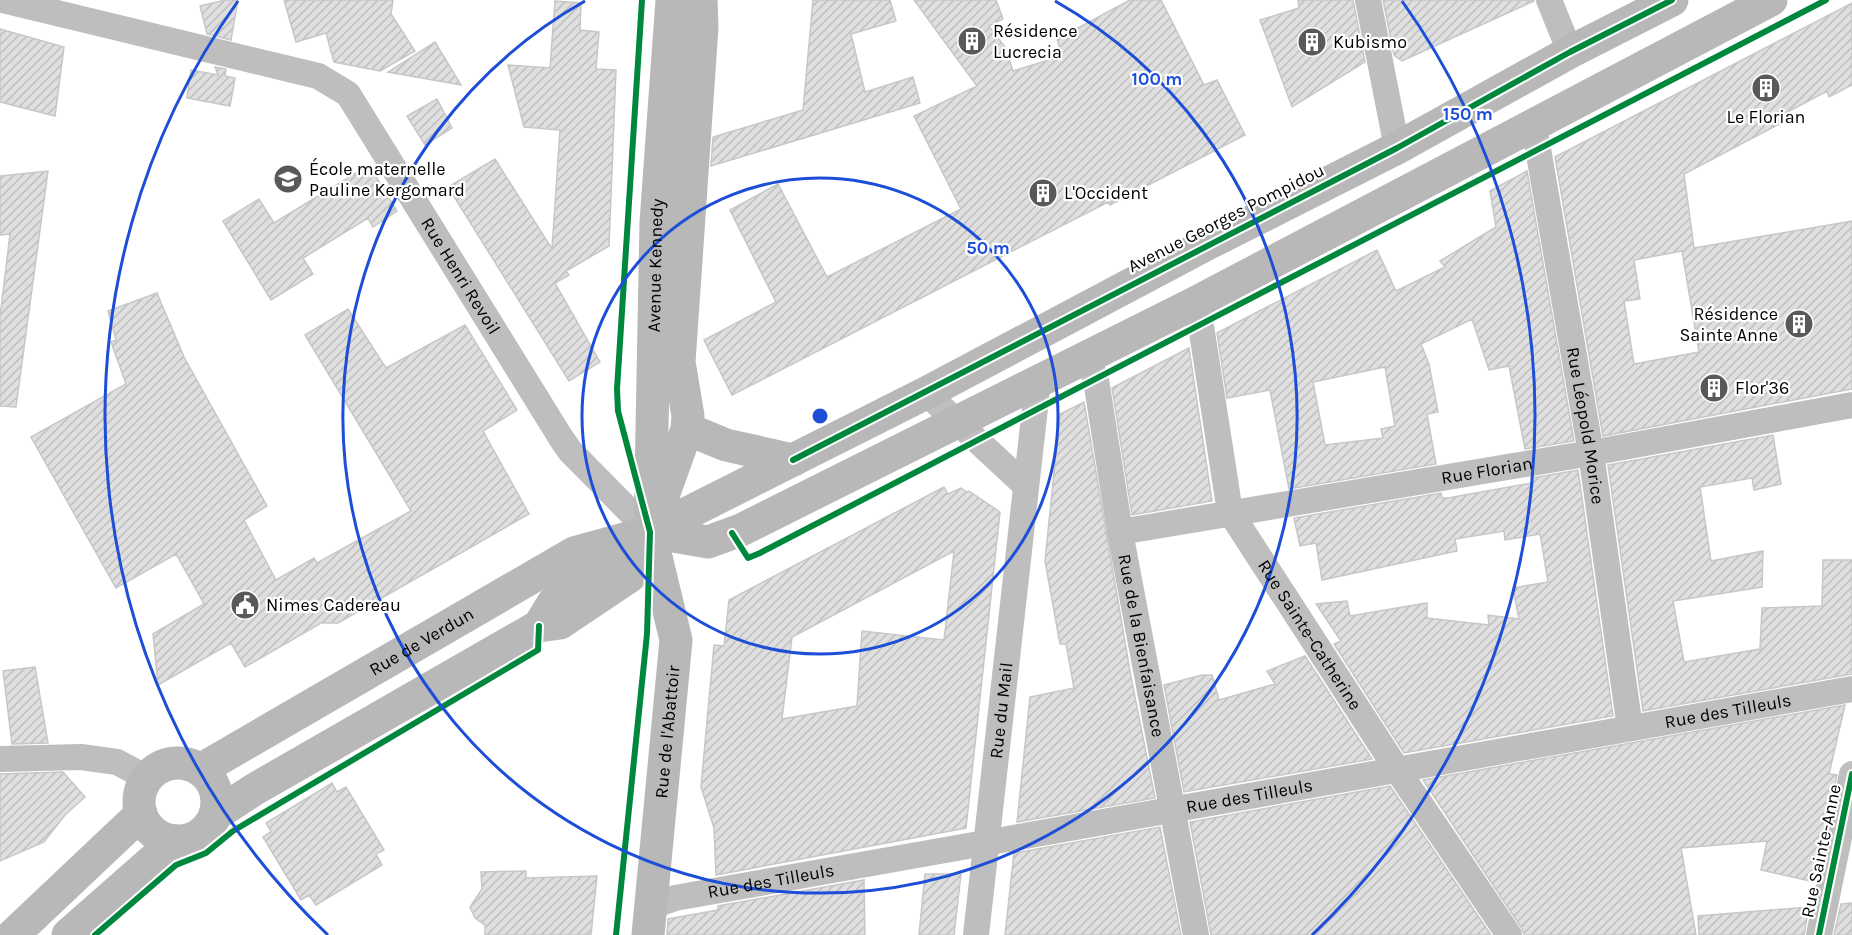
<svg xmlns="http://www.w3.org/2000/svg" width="1852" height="935" viewBox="0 0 1852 935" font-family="Karla,sans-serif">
  <defs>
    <pattern id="building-hatch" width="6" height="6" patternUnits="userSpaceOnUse" patternTransform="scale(1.5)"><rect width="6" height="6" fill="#dfdfdf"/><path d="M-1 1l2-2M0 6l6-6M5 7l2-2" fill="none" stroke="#bebebe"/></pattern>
  </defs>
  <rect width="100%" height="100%" fill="#fff"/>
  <path fill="url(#building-hatch)" stroke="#c7c7c7" stroke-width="1.5" fill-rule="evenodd" d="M225 0H238L231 40 207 34 200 6Z
    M284 0H393L391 14 415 51 380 71 334 62 326 33 296 42Z
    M813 0H890L896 21 851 34 865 92 913 77 920 103 711 166 713 137 803 110Z
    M914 0H996L1003 19 989 26 1005 47 1013 71 1062 56 1057 39 1130 0H1161L1204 85 1217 80 1245 135 1110 205 1108 202 732 395 704 340 776 302 730 210 778 184 827 277 961 209 914 116 977 86Z
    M1298 0H1353L1365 62 1292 107 1260 20 1299 8Z
    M1383 0H1534V1L1402 61 1394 55Z
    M555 1 581 3 580 30 599 32 596 69 616 70 609 246 566 271 569 275 555 283 600 362 569 381 448 187 495 159 552 249 560 130 524 127 508 65 550 68Z
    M1852 3V85L1829 97 1827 91 1780 116 1783 122 1684 174 1694 248 1852 221V389L1603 436 1555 157ZM1682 251 1699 352 1634 364 1624 301 1640 299 1634 260Z
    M0 29 64 47 55 116 0 102Z
    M435 42 461 85 388 72Z
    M215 67 226 69 225 76 235 78 230 106 187 98 191 70 218 75Z
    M437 99 452 128 425 145 407 116Z
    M369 165 397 211 373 227 368 218 303 258 313 274 271 300 223 221 259 199 274 223Z
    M48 171 16 407 0 406V317L10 234 0 235V176Z
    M1527 171 1574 441 1525 449 1509 366 1489 370 1472 319 1421 344 1429 364 1438 412 1427 414 1436 464 1289 489 1270 390 1227 398 1217 333 1377 250 1396 291 1445 267 1440 261 1496 227 1490 191ZM1385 367 1395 426 1381 429 1383 438 1325 445 1313 382Z
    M157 293 184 357 267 506 244 520 276 580 314 558 317 563 411 511 305 335 348 309 386 368 465 325 517 410 483 431 529 514 338 623H321L245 667 231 643 158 685 153 634 204 604 176 554 116 588 31 437 126 384 111 342 116 340 108 311Z
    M1189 348 1212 501 1132 515 1112 388Z
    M1084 402 1131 677 1155 798 1017 822 1030 697 1074 688 1066 644H1060L1045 561 1060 414Z
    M1773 435 1781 484 1754 490 1752 478 1700 487 1711 561 1763 551 1762 587 1673 601 1684 662 1760 649 1762 608 1822 606 1823 560H1852V674L1643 711 1608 465Z
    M1578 470 1613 716 1404 753 1334 644 1341 641 1316 604 1347 601 1350 616 1427 603V618L1489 625 1488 615 1519 619 1513 588 1548 582 1540 534 1505 540 1504 531 1455 539 1457 551 1322 580 1316 543 1300 546 1294 518 1441 493 1442 498H1448L1532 483 1531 478Z
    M944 487 948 494 961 488 967 492 969 491 1000 512 966 828 716 875 714 828 701 787 714 645 724 646 729 600ZM954 551 944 640 862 631 857 706 782 719 792 637Z
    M1305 656 1372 759 1184 792 1164 685 1202 675H1212L1219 700 1275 684 1267 671Z
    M35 667 48 743 12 744 3 671Z
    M1845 705 1829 774 1837 775 1815 882 1761 870 1767 841 1681 848 1696 935H1524L1521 927 1423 780Z
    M63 772 85 797 65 815 44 842 0 861V774Z
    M332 783 337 792 346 787 384 850 376 854 382 865 316 905 309 895 301 900 263 837 271 832 266 823Z
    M1390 786 1491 935H1211L1190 822Z
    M1160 827 1181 935H1005L1014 853Z
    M526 871V878L597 876 591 935H485V925L475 918 470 907 482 889 481 872Z
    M925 874H961L954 935H919Z
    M864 880 865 935H667L668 919 718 910V906Z
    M1852 903V935H1834L1841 904Z
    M1809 907 1804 935H1699L1698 916Z"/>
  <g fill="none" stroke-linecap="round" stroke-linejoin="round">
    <g stroke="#bebebe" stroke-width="26">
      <path id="s1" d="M3 0 318 76 348 94 561 438 570 451 650 532"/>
      <path d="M1368 0 1397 148"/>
      <path d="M1549 0 1570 52"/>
      <path id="s2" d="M1534 126 1591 453 1630 728"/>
      <path id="s3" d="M1191 305 1201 326 1230 512 1398 771 1509 935"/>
      <path id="s4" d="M1087 355 1096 380 1120 532 1196 935"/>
      <path d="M926 393 1026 486"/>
      <path id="s5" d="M1120 532 1591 453 1852 405"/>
      <path d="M0 759 81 757 117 762 147 778"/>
      <path id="s6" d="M650 907 675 898 1852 689"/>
      <path id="s7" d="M976 935 1038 381"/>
      <path d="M1819 935 1852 774"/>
    </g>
    <g stroke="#b8b8b8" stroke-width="33">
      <path d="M687 429 726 445 793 460"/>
      <path d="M539 626 553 603 650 532 926 393 1209 243 1397 148 1570 52 1672 0"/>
      <circle cx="178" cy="802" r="39"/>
      <path id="s8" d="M200 770 574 553 650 532 708 542 741 530 1191 305 1771 0"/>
      <path d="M215 815 255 789 539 626 560 623 630 576 650 532 687 429 688 416 679 362 702 27 701 0"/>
      <path d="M13 935 141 814"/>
      <path d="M68 935 175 841"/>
      <path id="s9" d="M648 935 676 640 650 532 656 222 672 0"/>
    </g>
    <g stroke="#fff" stroke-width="10">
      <path id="cycleway" d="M793 460 1397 148 1570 52 1672 0
        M732 533 748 558 760 553 1826 0
        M95 935 176 865 206 853 233 831 538 650 539 626
        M616 935 647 634 650 532 618 411 617 389 642 0
        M1819 935 1852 774"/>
    </g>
    <use href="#cycleway" stroke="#00873e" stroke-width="6"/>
  </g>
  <g fill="none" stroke="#1d4ed8" stroke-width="3">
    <circle cx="820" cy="416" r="238"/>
    <path d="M1055 1A477 477 0 1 1 585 1"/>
    <path d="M328 935A715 715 0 0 1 238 1M1402 1A715 715 0 0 1 1312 935"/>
  </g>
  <defs>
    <g id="building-disc" transform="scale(1.5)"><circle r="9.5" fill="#595959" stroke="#fff"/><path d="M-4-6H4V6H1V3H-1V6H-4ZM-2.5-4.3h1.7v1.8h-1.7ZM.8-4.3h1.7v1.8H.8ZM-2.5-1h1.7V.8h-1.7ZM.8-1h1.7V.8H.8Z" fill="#fff"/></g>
    <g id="school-disc" transform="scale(1.5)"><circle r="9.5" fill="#595959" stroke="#fff"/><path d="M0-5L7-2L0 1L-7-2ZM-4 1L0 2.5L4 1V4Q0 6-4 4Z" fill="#fff"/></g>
    <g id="civic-disc" transform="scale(1.5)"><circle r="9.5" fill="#595959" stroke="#fff"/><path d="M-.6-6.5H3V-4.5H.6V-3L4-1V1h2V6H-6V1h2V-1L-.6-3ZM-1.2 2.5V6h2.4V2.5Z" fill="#fff"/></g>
  </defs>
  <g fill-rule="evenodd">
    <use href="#building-disc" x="972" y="41"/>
    <use href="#building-disc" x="1312" y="42"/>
    <use href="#building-disc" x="1766" y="88"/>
    <use href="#school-disc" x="288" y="179"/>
    <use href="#building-disc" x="1043" y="193"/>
    <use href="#building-disc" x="1799" y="324"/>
    <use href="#building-disc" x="1714" y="388"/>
    <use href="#civic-disc" x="245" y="605"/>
  </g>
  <g text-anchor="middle" stroke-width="4.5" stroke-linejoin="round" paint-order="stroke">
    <g font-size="18" fill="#000" stroke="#fff" text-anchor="start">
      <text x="993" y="37">Résidence<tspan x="993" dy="21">Lucrecia</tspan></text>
      <text x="1333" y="48">Kubismo</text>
      <text x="1766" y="123" text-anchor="middle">Le Florian</text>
      <text x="309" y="175">École maternelle<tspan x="309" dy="21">Pauline Kergomard</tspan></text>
      <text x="1064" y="199">L'Occident</text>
      <text x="1778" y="320" text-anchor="end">Résidence<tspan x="1778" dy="21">Sainte Anne</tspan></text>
      <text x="1735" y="394">Flor'36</text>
      <text x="266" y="611">Nimes Cadereau</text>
    </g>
    <g font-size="18" fill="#000" stroke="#fff">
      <text transform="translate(1226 218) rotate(-27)" y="6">Avenue Georges Pompidou</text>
      <text dy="6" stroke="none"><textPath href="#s9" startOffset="674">Avenue Kennedy</textPath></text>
      <text dy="6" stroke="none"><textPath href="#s1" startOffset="573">Rue Henri Revoil</textPath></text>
      <text dy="6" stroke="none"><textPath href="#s2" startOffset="304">Rue Léopold Morice</textPath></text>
      <text dy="6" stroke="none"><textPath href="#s5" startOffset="372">Rue Florian</textPath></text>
      <text dy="6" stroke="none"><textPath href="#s3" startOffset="358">Rue Sainte-Catherine</textPath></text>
      <text dy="6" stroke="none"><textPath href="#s8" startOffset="256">Rue de Verdun</textPath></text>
      <text dy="6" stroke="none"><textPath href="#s4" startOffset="296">Rue de la Bienfaisance</textPath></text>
      <text dy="6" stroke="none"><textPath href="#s7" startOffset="226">Rue du Mail</textPath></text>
      <text dy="6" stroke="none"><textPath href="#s6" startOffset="1096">Rue des Tilleuls</textPath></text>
      <text dy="6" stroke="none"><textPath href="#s9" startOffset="204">Rue de l'Abattoir</textPath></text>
      <text dy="6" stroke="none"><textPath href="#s6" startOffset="610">Rue des Tilleuls</textPath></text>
      <text transform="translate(1821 851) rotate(-78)" y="6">Rue Sainte-Anne</text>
      <text dy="6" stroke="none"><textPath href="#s6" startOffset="124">Rue des Tilleuls</textPath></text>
    </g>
  </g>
  <circle cx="820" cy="416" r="9" fill="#1d4ed8" stroke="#fff" stroke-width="3"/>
  <g font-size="18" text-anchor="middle" font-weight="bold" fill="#1d4ed8" stroke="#fff" stroke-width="4.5" stroke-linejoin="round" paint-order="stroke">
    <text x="1157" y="85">100 m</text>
    <text x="1468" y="120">150 m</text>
    <text x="988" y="254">50 m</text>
  </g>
</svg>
